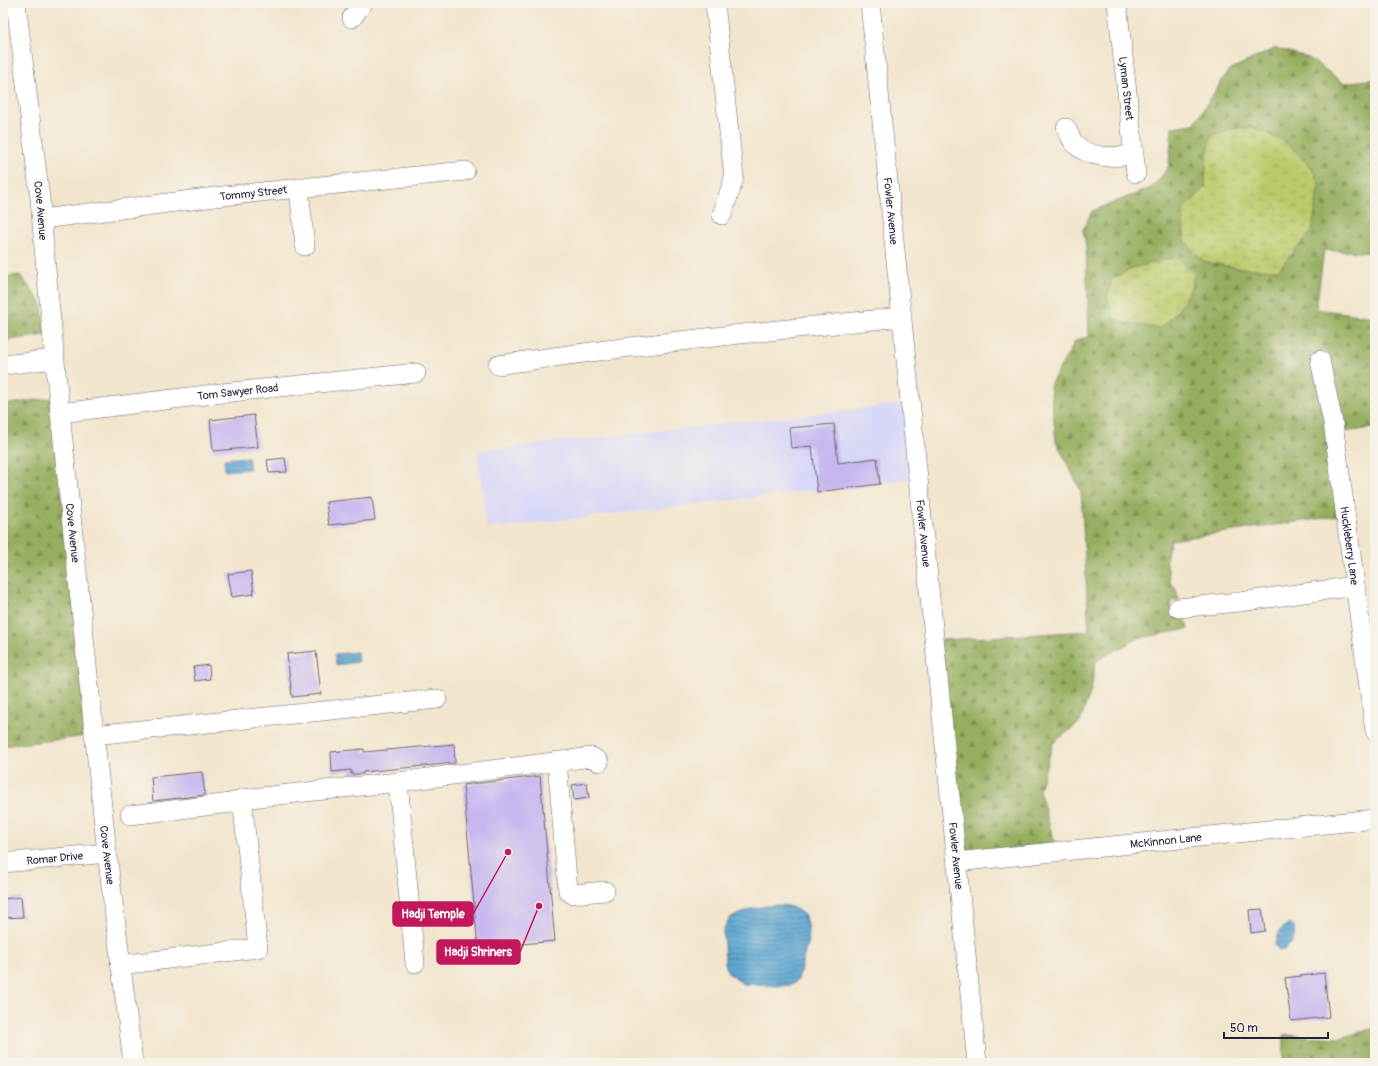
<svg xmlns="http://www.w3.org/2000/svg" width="1378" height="1066" viewBox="0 0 1378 1066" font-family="Pangolin,sans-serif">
  <defs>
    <pattern id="forest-firs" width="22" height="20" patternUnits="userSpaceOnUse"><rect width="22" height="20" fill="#96ae5f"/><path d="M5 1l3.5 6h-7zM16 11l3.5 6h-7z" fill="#7a8d50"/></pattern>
    <pattern id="wetland-marsh" width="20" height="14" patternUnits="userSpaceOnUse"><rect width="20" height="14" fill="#beca6b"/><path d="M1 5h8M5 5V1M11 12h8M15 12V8" fill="none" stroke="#a3ad5e"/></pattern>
    <pattern id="water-rules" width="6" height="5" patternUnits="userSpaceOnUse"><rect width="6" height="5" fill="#58a4d1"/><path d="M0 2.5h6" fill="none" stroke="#4885ab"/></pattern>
  </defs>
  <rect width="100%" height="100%" fill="#f7f3e8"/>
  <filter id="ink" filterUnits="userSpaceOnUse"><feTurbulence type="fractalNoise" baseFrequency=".025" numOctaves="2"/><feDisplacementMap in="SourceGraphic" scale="8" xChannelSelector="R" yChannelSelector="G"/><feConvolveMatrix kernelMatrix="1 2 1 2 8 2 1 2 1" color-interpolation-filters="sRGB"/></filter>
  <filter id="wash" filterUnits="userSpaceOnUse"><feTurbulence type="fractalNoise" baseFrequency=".012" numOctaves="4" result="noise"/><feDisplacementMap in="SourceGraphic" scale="16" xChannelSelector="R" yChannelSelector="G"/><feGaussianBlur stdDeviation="0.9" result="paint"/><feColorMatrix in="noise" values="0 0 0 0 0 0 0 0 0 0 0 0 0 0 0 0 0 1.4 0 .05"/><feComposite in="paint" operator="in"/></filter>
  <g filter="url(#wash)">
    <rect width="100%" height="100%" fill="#f2e5cd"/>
    <path fill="#d7d7f8" d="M904 404 911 479 487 529 477 451Z"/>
    <path fill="url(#forest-firs)" stroke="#5c684d" fill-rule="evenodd" d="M1276 48 1309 58 1344 83 1375 79V253L1324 250 1316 309 1375 317V428L1341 432 1325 351 1311 354 1326 424 1338 516 1171 540 1166 559 1170 582 1176 590 1179 600 1171 601 1172 616 1184 615 1188 629 1139 638 1096 661 1091 690 1080 722 1053 743 1039 790 1055 844 963 853 941 640 1089 631 1081 491 1056 441 1050 385 1076 340 1089 337 1086 246 1083 230 1092 211 1151 188 1162 176 1169 165 1172 127 1194 124 1229 70ZM1206 161 1278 270 1239 268 1205 262 1183 209 1205 188ZM1133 268 1190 290 1176 314 1161 328 1107 297 1112 279Z
      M20 275 42 304 45 335 3 341V277Z
      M51 398 88 736 3 746V405Z
      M1375 1028V1063H1283L1284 1035 1340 1038Z"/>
    <path fill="url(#wetland-marsh)" stroke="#707653" d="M1253 127 1287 143 1311 167 1319 183 1312 231 1278 270 1239 268 1205 262 1195 253 1185 241 1183 226V209L1205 188 1206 161 1211 136 1230 129Z
      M1176 257 1195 273C1189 298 1180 310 1161 328L1141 326 1115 320 1107 297 1112 279 1133 268Z"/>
    <path fill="url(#water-rules)" stroke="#3d6386" d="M248 457 250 469 225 471 224 459Z
      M357 652 358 662 336 665 335 654Z
      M773 905C789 905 793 906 805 916L809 936 798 980 790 985 780 986 743 984 728 973 725 963 723 931 729 919 751 909Z
      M1290 924 1294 927C1297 937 1290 950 1279 951L1275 945C1277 937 1280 926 1290 924Z"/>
    <g id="blocks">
      <path fill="#c7b7ef" d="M254 415 258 447 213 451 210 420Z
        M834 424 838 463 877 458 880 484 817 492 812 446 791 448 789 428Z
        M285 458 287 472 269 473 267 460Z
        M372 497 375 520 329 525 326 502Z
        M251 571 254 594 232 597 228 574Z
        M316 651 321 694 292 697 287 654Z
        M209 665 210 679 195 681 193 667Z
        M454 744 455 763 363 772V774H351V770L332 772 331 752 364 749V752Z
        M202 772 205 795 153 801 151 777Z
        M540 776 555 941 478 948 463 785Z
        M587 783 589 798 574 800 572 785Z
        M21 897 23 917 3 918V899Z
        M1262 909 1265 931 1251 933 1249 910Z
        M1324 973 1329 1017 1291 1021 1285 978Z"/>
    </g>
  </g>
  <g filter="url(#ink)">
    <use href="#blocks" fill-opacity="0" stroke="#6b666e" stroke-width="1"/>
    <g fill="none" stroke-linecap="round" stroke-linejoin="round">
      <g stroke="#6b666e" stroke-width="20">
        <g id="minor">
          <path id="s1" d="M16 3 40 198 44 248 60 413 107 853 133 1063"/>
          <path d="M715 3 734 178 722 215"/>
          <path id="s2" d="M870 3 977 1063"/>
          <path id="s3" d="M1117 3 1136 173"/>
          <path d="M352 18 363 3"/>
          <path d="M1066 128C1069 133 1071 139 1074 143 1090 160 1113 157 1134 155"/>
          <path d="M299 189 305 246"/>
          <path id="s4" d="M42 219 223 196 465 171"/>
          <path id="s5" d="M1320 360 1333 423 1375 731"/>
          <path d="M3 365 54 359"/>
          <path d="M498 365C632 345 767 331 902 317"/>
          <path id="s6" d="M60 413 222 393 416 373"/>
          <path d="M1178 608 1239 602 1355 586"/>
          <path d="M94 735 437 699"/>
          <path d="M557 761 568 891 572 894 605 891"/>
          <path d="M398 782 415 963"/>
          <path d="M242 799 398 782 592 757 599 762"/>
          <path id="s7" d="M956 862 1375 819"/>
          <path id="s8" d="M3 863 107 853"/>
          <path d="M120 965 258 948 242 799 231 803 130 815"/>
        </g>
      </g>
      <use href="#minor" stroke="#fff" stroke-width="19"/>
    </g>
  </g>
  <g text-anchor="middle" stroke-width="3" stroke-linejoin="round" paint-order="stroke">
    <g font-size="11" fill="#22223b" stroke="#f7f3e8">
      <text dy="4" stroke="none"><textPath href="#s3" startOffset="86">Lyman Street</textPath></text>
      <text dy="4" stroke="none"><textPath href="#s4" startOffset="213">Tommy Street</textPath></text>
      <text dy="4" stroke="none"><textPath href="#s1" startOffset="209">Cove Avenue</textPath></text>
      <text dy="4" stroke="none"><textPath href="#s2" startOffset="209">Fowler Avenue</textPath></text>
      <text dy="4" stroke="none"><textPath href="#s6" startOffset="179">Tom Sawyer Road</textPath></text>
      <text dy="4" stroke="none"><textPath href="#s1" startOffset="533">Cove Avenue</textPath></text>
      <text dy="4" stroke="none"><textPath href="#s2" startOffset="533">Fowler Avenue</textPath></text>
      <text dy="4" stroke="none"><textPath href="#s5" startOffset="188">Huckleberry Lane</textPath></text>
      <text dy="4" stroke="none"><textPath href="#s7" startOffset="211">McKinnon Lane</textPath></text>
      <text dy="4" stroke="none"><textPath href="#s1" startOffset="857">Cove Avenue</textPath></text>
      <text dy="4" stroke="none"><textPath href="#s2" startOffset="857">Fowler Avenue</textPath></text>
      <text dy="4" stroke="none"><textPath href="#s8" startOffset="52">Romar Drive</textPath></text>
    </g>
  </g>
  <path fill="none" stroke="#c2185b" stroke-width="1.5" d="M508 852L473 914M539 906L520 952"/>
  <g fill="#c2185b" stroke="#f7f3e8" stroke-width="1.5">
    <circle cx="508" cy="852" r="4"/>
    <circle cx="539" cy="906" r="4"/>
  </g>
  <g fill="#c2185b" stroke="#c2185b" stroke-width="1.5">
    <rect x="393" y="902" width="80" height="24" rx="4"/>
    <rect x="437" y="940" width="83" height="24" rx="4"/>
  </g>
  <g font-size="12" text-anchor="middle" font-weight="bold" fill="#fff">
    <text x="433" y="918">Hadji Temple</text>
    <text x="478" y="956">Hadji Shriners</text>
  </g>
  <rect width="1378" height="1066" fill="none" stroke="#f7f3e8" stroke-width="16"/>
  <path d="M1224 1032v6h104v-6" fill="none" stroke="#22223b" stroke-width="2"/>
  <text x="1230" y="1032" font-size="12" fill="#22223b" stroke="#f7f3e8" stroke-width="3" paint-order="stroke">50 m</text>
</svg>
